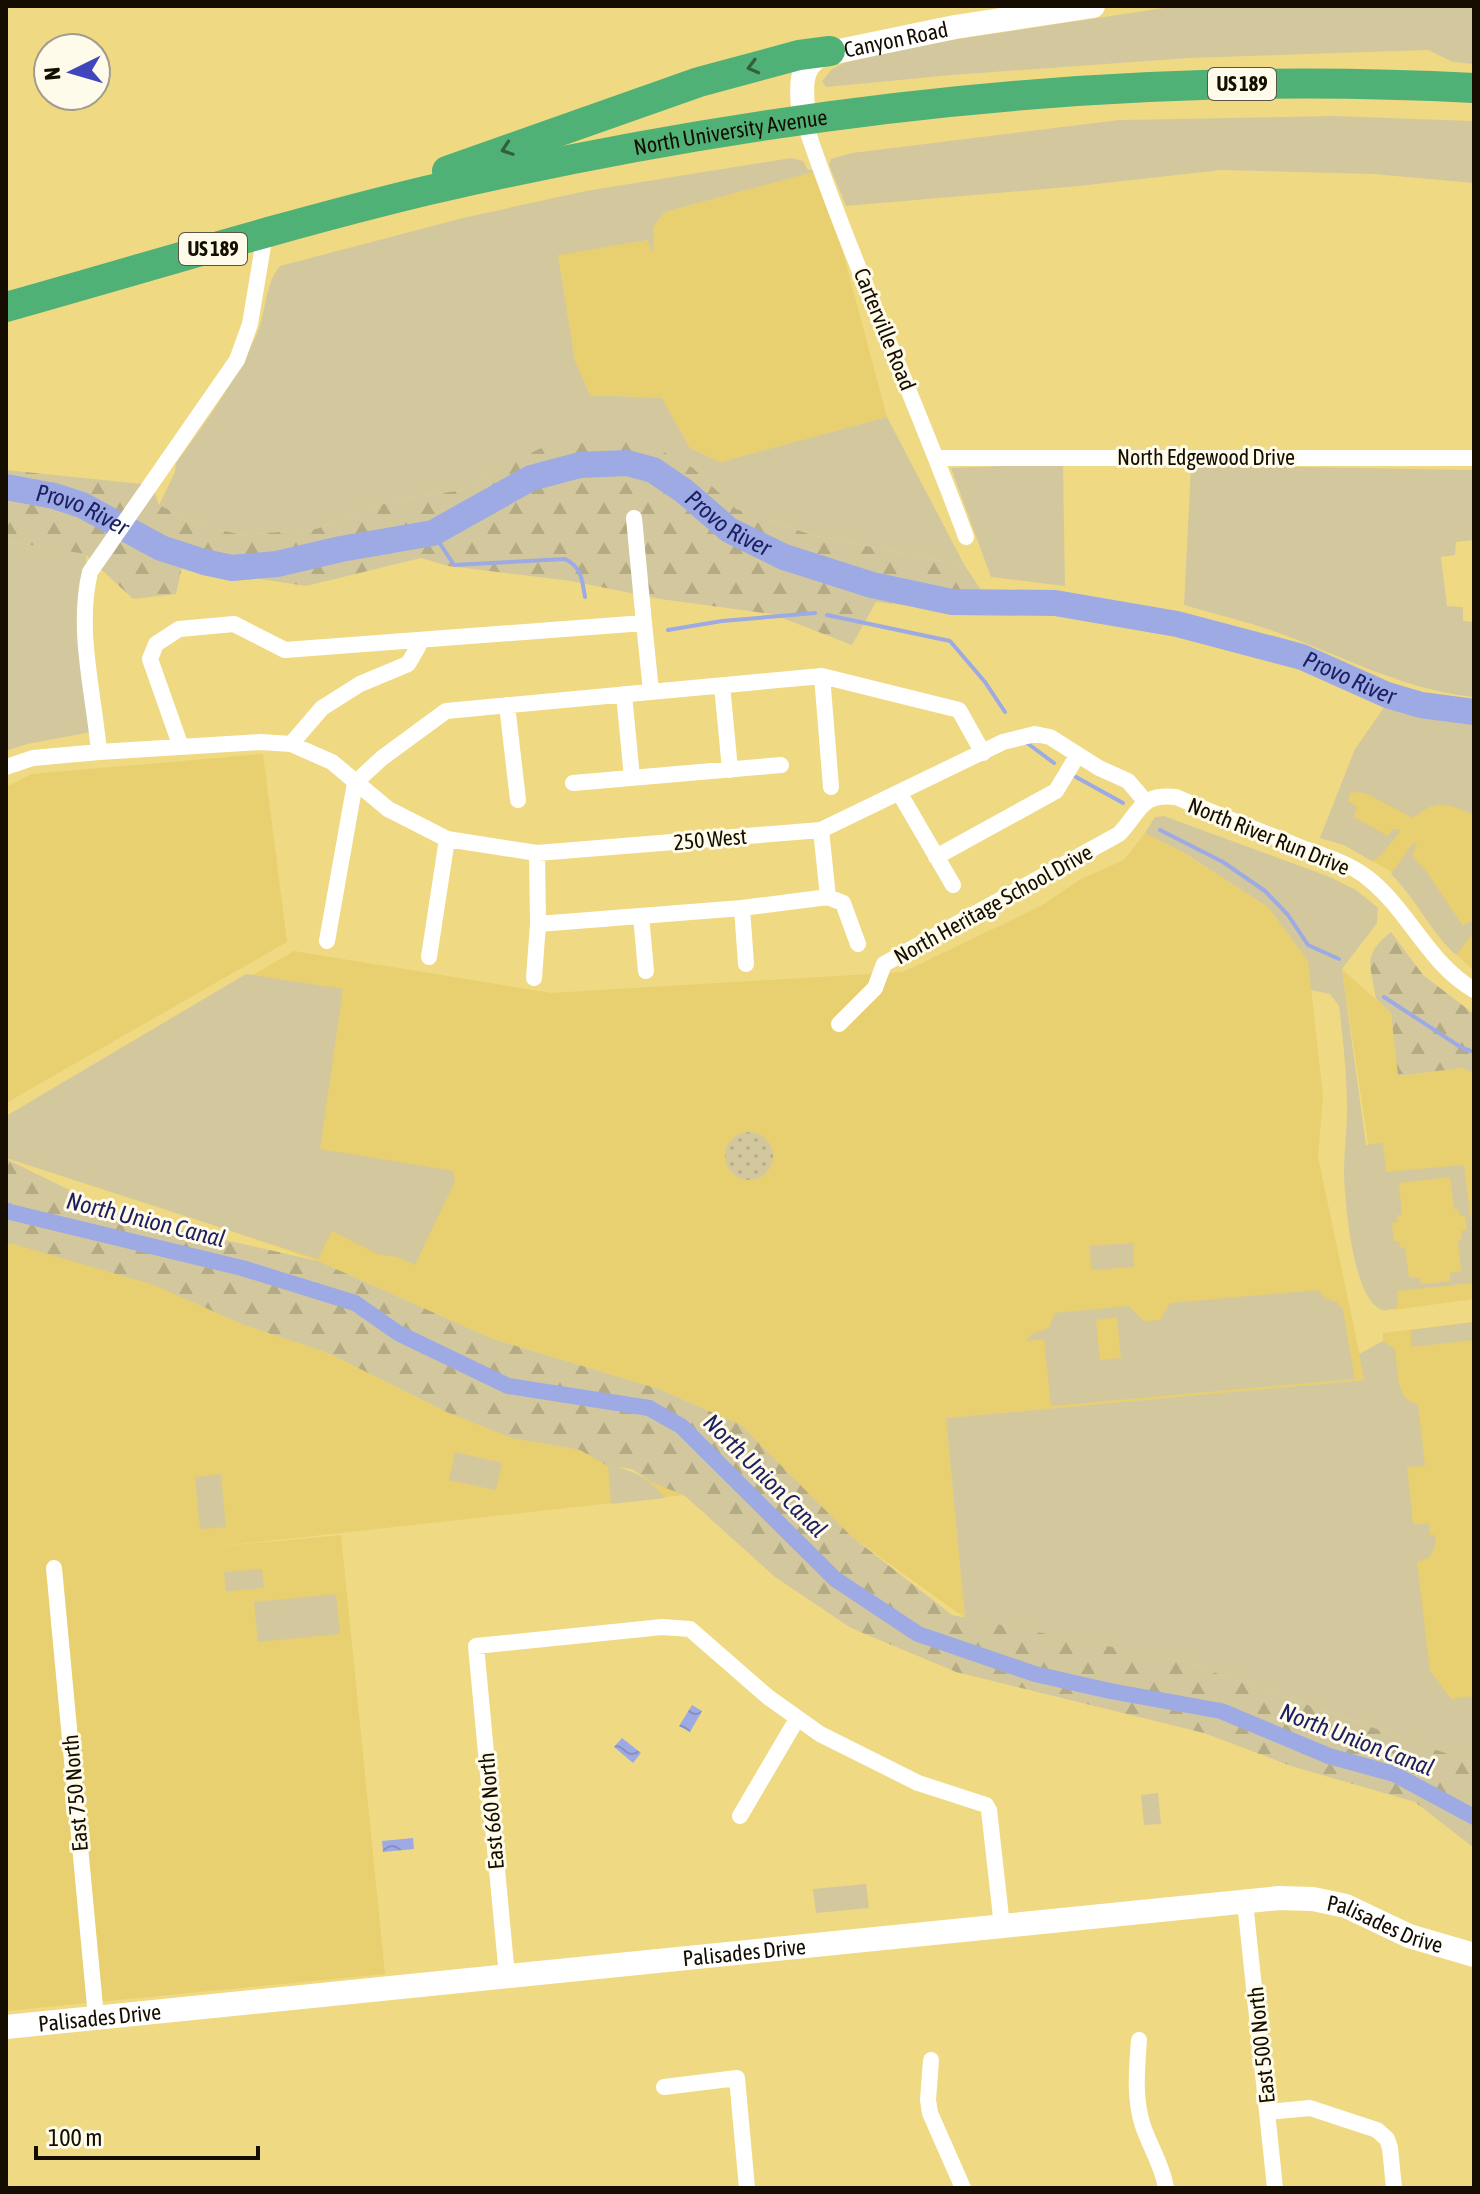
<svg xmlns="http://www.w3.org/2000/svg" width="1480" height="2194" viewBox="0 0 1480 2194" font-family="'Asap Condensed',sans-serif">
  <defs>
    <pattern id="forest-firs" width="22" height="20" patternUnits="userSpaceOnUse" patternTransform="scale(2)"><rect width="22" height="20" fill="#d3c89d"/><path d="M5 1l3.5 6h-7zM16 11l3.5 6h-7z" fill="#b4ab85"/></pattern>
    <pattern id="garden-dots" width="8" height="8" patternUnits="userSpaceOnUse" patternTransform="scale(2)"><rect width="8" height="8" fill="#d3c89d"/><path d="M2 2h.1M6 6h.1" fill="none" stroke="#b4ab85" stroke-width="1.8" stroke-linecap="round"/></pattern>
    <pattern id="water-waves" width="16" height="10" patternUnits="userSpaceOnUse" patternTransform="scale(2)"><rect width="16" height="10" fill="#9daae4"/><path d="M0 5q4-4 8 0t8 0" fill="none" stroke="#8691c2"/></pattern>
  </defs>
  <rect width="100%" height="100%" fill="#f0d983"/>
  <path fill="#e8cf6f" d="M821 170 887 417 720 462 690 448 662 398 590 395 575 361 558 254 649 240 650 252 654 247 653 227 665 212Z
    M1355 749 1474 781V971L1444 943 1397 875 1344 845 1320 838Z
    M263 754 287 942 6 1103V787L32 774Z
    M1145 833 1183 853 1268 907 1308 961 1323 1097 1318 1157 1365 1380 946 1418 965 1618 851 1536 741 1425 659 1389 493 1339 318 1261 6 1154V1120L294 951 551 993 903 972 1041 906 1081 879 1124 860Z
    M1342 969 1391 1013 1398 1076 1461 1068 1474 1073V1299L1393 1310Z
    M6 1214 244 1325 328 1353 450 1413 511 1438 580 1450 684 1495 214 1547 341 1535 385 1974 6 2011Z
    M1474 1322V1763L1397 1736 1383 1341V1333Z"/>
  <path fill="#d3c89d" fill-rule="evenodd" d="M1177 6H1474V64L1453 62 1428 50 1189 58 952 75 826 87 822 81 832 69 844 63 912 46Z
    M1333 116 1474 121V183L1373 174 1221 170 1079 186 846 206 829 165 831 159 852 153 1119 120Z
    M791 158 803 161 808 170H821L665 212 653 227 654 247 651 253 648 240 558 255 575 361 590 395 662 398 690 448 720 462 887 417 965 566 812 535 735 509 693 468 500 467 464 490 397 499 316 529 242 535 200 525 159 505 175 472 176 463C206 422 235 382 256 336 267 313 263 287 280 266L463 218 586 191Z
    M1063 464 1065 586 991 577 951 468Z
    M1191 465 1474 470V540L1456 542 1455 555 1441 557 1447 606 1463 607V621L1474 622V697C1405 690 1344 657 1279 633 1248 622 1215 614 1184 605Z
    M6 541 86 554 97 731 27 744 6 751Z
    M1385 706 1416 716 1474 723V815C1446 803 1438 798 1413 818L1365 793 1351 792 1348 801 1357 807 1354 817 1388 836 1393 829H1400V832L1380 856 1372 861 1344 845 1320 838 1355 749Z
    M1164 816 1330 877 1356 890 1378 908 1377 923 1342 969 1366 1145 1383 1143 1386 1172 1464 1165 1474 1244V1283L1397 1291 1398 1306C1354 1337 1344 1194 1344 1171 1344 1151 1347 1130 1347 1110 1347 1075 1343 1040 1339 1006L1330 994 1311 990 1308 961 1268 907 1184 853 1145 833 1155 817ZM1450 1177 1454 1209H1459L1460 1216H1465L1467 1230 1461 1231 1462 1240H1458L1461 1271 1450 1273V1281L1421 1284 1420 1277 1409 1278 1405 1247 1400 1248 1399 1241H1394L1392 1223 1398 1222 1397 1215H1402L1399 1183Z
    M1413 843 1417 844 1412 856 1426 871 1463 926 1474 919V932L1456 955C1430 931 1416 899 1391 874Z
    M246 974 343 989 320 1149 453 1171 455 1181 415 1265 397 1257 377 1254 332 1231 318 1259 6 1158V1116Z
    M1133 1243 1134 1267 1091 1270 1090 1246Z
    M1318 1290 1326 1299 1337 1302 1343 1310 1355 1379 1051 1406 1044 1339 1026 1341 1032 1334 1049 1328 1054 1313 1129 1306 1144 1321 1160 1320 1170 1303ZM1117 1317 1121 1358 1100 1360 1096 1320Z
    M1474 1322V1340L1411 1347V1330Z
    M1383 1341 1395 1349C1398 1368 1395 1402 1418 1404L1425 1466 1407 1467 1413 1524 1429 1523 1430 1535H1435L1436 1543 1430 1557 1417 1562 1430 1670 1451 1699 1474 1696V1763L1182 1661 965 1618 946 1418 1364 1380 1359 1354Z
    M455 1452 502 1463 496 1490 449 1480Z
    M608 1466C634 1470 648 1477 665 1498L611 1504Z
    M221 1474 226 1527 200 1529 195 1477Z
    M262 1569 264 1588 226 1591 224 1572Z
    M336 1594 340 1634 258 1642 254 1602Z
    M1158 1793 1161 1824 1144 1825 1141 1795Z
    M866 1884 869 1908 816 1913 813 1889Z"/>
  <path fill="url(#forest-firs)" d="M640 439 693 468 736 509 812 535 965 566 998 615 876 602 852 645 772 614 660 599 571 581 448 566 421 558 306 586 182 567 176 594 133 599 85 554 6 541V470L152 485 159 505 200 525 242 535 316 529 397 499 464 490 500 467 548 445Z
    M1391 932 1423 975 1474 1014V1073L1461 1068 1398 1076 1391 1013 1376 999C1371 965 1361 956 1391 932Z
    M6 1159 127 1218 318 1261 493 1339 659 1389 741 1425 851 1536 952 1615 1182 1661 1474 1763V1848L1415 1802 1291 1766 1204 1733 956 1672 851 1628 775 1577 684 1495 653 1483 632 1469 608 1466 580 1450 511 1438 449 1413 328 1353 244 1325 154 1285 6 1242Z"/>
  <path fill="url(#garden-dots)" d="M725 1156a24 24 0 1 1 48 0a24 24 0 1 1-48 0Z"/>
  <path fill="url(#water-waves)" d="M692 1705 702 1711 690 1732 679 1726Z
    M622 1738 641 1753 633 1763 614 1747Z
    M413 1838 414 1849 383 1852 382 1841Z"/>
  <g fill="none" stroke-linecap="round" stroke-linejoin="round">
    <path stroke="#9daae4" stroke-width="4" d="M433 533 454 565 565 559C582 567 582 580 585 597
      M827 615 950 641 985 682 1005 712
      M668 630 722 621 815 613
      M1027 743 1054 763
      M1076 777 1123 803
      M1160 830 1223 862 1265 891 1288 915 1308 945 1339 959
      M1384 997 1462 1048 1474 1052"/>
    <path stroke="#9daae4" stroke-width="16" d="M6 1211 242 1268 355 1303 398 1333 508 1386 649 1408 681 1426 835 1579 918 1634 1035 1674 1110 1691 1221 1711 1329 1756 1394 1774 1474 1817"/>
    <path stroke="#9daae4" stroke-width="26" id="s1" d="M6 487 54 496 82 505 161 548 204 562 232 568 277 564 341 549 433 533 531 478 580 465 627 463 653 470 684 491 729 530 784 557 872 585 952 602 1055 603 1177 624 1302 657 1387 695 1421 705 1474 712"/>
    <path stroke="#fff" stroke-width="16" d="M804 121C851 262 915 397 966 537
      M938 458H1474
      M634 518 644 623
      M822 676 831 787
      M722 685 730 770
      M624 694 632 778
      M507 705 518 800
      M291 744 322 708 360 684 408 664 418 647V640
      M181 747 150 659 156 644 179 629 234 624 285 650 644 623 651 691
      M99 752C94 694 76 630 90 572L237 360 250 324 265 234
      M6 767 33 758 99 752 261 742 291 744 332 762 388 809 447 839 537 853 821 830 1003 742 1035 734 1050 737 1099 768 1128 781 1145 801
      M573 783 781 765
      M900 794 953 885
      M821 830 828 897 843 903 858 944
      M936 857 1056 791 1077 756
      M742 908 746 964
      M641 916 646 971
      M538 924 742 908 828 897
      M327 941 355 783 382 758 446 711 822 676 959 710 983 753
      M429 957 447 839
      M534 978 538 924 537 853
      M839 1024 875 988 884 964 1119 834C1141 811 1140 793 1176 797 1218 815 1260 831 1302 848 1325 856 1351 864 1369 879 1410 912 1428 963 1474 990
      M54 1568 96 2017
      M740 1816 797 1719
      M1245 1902 1275 2188
      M507 1976 476 1646 662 1627 690 1629 768 1697 820 1734 918 1783 986 1805 989 1810 1002 1926
      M1139 2040C1137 2068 1134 2096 1142 2123 1149 2146 1162 2163 1166 2188
      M931 2060 928 2100 930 2113 963 2188
      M664 2087 737 2078 747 2188
      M1268 2112 1310 2108 1377 2130 1387 2139 1390 2148 1394 2188"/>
    <g stroke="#fff" stroke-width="24">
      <path id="s2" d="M804 121C803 97 795 69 820 55L955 27 1093 6"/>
      <path id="s3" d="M6 2027 1279 1898 1313 1899 1346 1906 1409 1936 1474 1955"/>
    </g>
    <g stroke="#50b177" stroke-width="30">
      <path d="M447 171 699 82 799 55 830 51"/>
      <path id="s4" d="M6 307C145 268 284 225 425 191 768 111 1122 69 1474 88"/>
    </g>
  </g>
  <defs><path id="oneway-chevron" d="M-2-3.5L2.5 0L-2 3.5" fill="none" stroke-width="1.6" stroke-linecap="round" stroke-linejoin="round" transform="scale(2)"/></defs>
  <g stroke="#325f3c">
    <use href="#oneway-chevron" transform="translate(753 67) rotate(165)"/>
    <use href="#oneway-chevron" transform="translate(507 149) rotate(161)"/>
  </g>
  <g text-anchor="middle" stroke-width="6" stroke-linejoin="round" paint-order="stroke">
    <g fill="#fffbea" stroke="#5a5446" stroke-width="2">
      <rect x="1208" y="68" width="68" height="32" rx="6"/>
      <rect x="179" y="233" width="68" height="32" rx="6"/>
    </g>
    <g font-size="20" font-weight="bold" fill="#140d00">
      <text x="1242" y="91">US 189</text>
      <text x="213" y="256">US 189</text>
    </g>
    <g font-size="22" fill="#140d00" stroke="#fffbea">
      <text dy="8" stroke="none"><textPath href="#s2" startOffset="150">Canyon Road</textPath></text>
      <text dy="8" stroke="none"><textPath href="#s4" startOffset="746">North University Avenue</textPath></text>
      <text transform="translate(885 329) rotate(68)" y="8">Carterville Road</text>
      <text x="1206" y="465">North Edgewood Drive</text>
      <text transform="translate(1269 836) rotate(22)" y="8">North River Run Drive</text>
      <text transform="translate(710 839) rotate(-5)" y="8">250 West</text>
      <text transform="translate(993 904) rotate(-29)" y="8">North Heritage School Drive</text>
      <text transform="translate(75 1793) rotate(-95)" y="8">East 750 North</text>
      <text transform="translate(491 1811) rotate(-95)" y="8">East 660 North</text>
      <text dy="8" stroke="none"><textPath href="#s3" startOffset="1390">Palisades Drive</textPath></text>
      <text dy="8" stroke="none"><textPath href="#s3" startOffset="742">Palisades Drive</textPath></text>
      <text dy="8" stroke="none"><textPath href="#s3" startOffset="94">Palisades Drive</textPath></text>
      <text transform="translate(1261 2045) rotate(-96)" y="8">East 500 North</text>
    </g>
    <g font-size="24" font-style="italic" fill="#1d1f62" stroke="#fffbea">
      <text dy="8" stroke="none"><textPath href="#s1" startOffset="80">Provo River</textPath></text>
      <text dy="8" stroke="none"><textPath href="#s1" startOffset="776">Provo River</textPath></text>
      <text dy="8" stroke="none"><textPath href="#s1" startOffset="1424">Provo River</textPath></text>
      <text transform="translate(146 1220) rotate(14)" y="8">North Union Canal</text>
      <text transform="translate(765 1476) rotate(45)" y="8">North Union Canal</text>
      <text transform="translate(1357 1740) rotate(21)" y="8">North Union Canal</text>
    </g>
  </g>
  <rect width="1480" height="2194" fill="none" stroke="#140d00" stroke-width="16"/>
  <g transform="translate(72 72) rotate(265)"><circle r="38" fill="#fffbea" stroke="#a19c8c" stroke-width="2"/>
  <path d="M0-6L14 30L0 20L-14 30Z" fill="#4046bb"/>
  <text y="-12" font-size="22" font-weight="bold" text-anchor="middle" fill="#140d00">N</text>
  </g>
  <path d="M36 2146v12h222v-12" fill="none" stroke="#140d00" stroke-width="4"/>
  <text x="48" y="2146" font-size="24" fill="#140d00" stroke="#fffbea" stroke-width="6" paint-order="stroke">100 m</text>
</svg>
